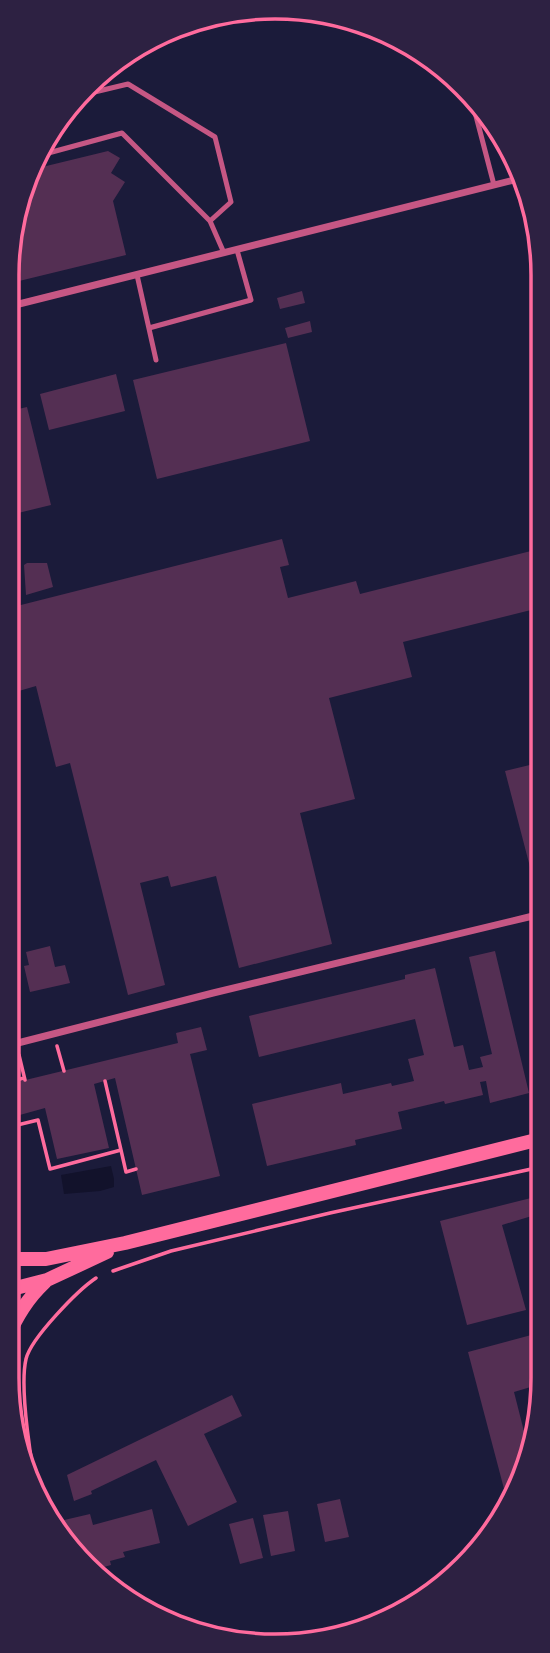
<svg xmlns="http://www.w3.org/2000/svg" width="550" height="1653" viewBox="0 0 550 1653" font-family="Raleway,sans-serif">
  <rect width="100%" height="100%" fill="#1b1b3a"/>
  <path fill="#12122b" d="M111 1166 114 1179V1187L100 1191 64 1194 61 1175Z"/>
  <path fill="#542f53" d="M108 151 120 158 111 173 125 182 113 201 126 255 15 282 16 206 34 169Z
    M302 291 305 303 280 309 277 298Z
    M310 321 312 332 288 338 285 328Z
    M286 343 310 441 157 479 133 380Z
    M116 374 125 411 49 430 40 394Z
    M27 407 51 505 14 514V410Z
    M282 539 289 565 280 567 288 598 356 581 360 594 539 549V608L403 642 412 677 329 698 355 799 300 813 332 944 239 968 216 876 171 887 168 876 140 883 165 985 128 995 70 763 56 767 36 686 12 693 13 607Z
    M27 563H47L53 587 26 595 24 565Z
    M538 763 537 890H536L505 771Z
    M50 946 55 967 65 965 70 983 30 992 24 966 29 965 26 952Z
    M495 951 529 1093 490 1103 486 1081 480 1082 483 1095 445 1104 444 1101 398 1112 402 1129 355 1140 356 1145 267 1166 252 1104 341 1083 343 1094 391 1083 392 1086 414 1081 408 1059 424 1055 415 1019 259 1057 249 1016 405 979V975L435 968 454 1047 463 1045 469 1070 483 1067 480 1057 492 1054 469 957Z
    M201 1027 207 1050 190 1054 220 1176 142 1195 115 1078 94 1084 109 1148 57 1159 45 1108 9 1118V1084L178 1043 176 1033Z
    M531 1198 535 1215 502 1225 526 1310 467 1325 440 1221Z
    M535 1334 534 1386 514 1392 530 1455 508 1504 468 1352Z
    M232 1395 242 1416 204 1434 237 1502 188 1526 156 1460 91 1491 92 1494 74 1501 67 1475Z
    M340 1499 349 1537 325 1542 317 1504Z
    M152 1509 160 1543 123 1552 125 1557 110 1561 111 1565 93 1570 74 1555 65 1541 60 1521 90 1514 93 1525Z
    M288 1511 295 1551 271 1556 263 1515Z
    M253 1518 263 1558 240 1564 229 1524Z"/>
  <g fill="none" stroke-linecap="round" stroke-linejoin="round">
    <path stroke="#ff6b9d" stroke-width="3.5" d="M57 1046 64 1071
      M19 1055 25 1080
      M9 1082 24 1078
      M9 1127 38 1120 50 1169 121 1150 105 1081
      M121 1150 126 1172 136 1169
      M113 1271 171 1251 330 1213 536 1168
      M39 1500C32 1469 19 1389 26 1359 31 1338 78 1290 96 1278"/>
    <path stroke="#c65784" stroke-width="5" d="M470 93 494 185
      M82 95 128 84 215 137 231 202 210 221
      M41 155 122 133 210 221 224 253
      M137 275 156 360
      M149 328 251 300 237 250"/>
    <path stroke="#c65784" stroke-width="7" d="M15 305 522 178
      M10 1045 213 993 537 915"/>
    <path stroke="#ff6b9d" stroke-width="14" d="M8 1259H46L125 1243 536 1140
      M8 1290 47 1280 107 1252
      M7 1338C17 1316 27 1299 45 1282"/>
  </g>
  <path d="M0 0H550V1653H0ZM275 19H275A256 256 0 0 1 531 275V1378A256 256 0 0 1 275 1634H275A256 256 0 0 1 19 1378V275A256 256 0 0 1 275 19Z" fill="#2d2142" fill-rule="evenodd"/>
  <path fill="none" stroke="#ff6b9d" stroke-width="3.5" d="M275 19H275A256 256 0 0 1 531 275V1378A256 256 0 0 1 275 1634H275A256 256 0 0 1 19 1378V275A256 256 0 0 1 275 19Z"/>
</svg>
